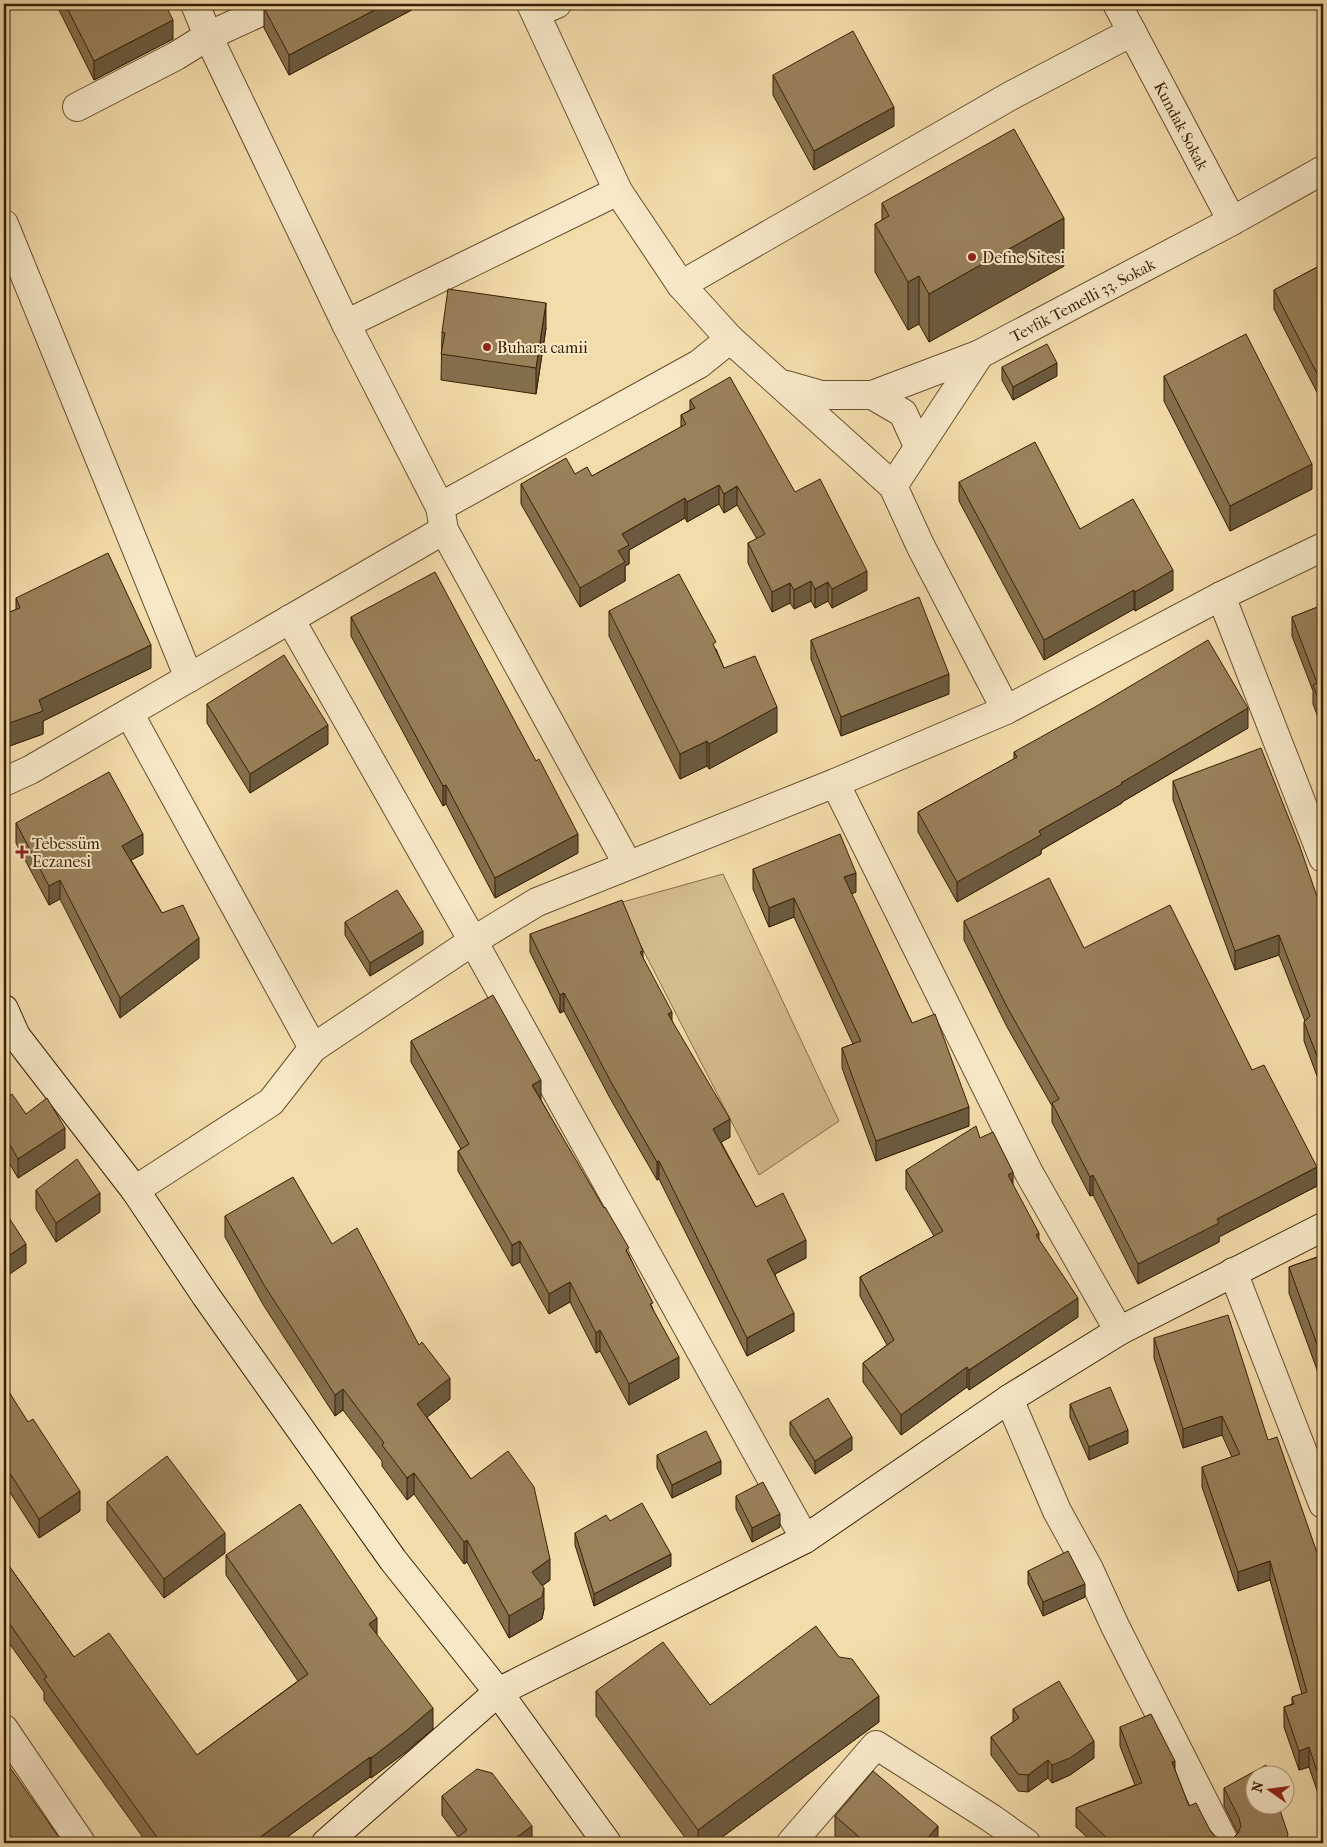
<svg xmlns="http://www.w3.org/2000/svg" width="1327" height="1847" viewBox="0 0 1327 1847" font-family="'IM FELL French Canon',serif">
  <rect width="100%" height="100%" fill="#f3dcab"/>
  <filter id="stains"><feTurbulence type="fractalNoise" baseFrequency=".004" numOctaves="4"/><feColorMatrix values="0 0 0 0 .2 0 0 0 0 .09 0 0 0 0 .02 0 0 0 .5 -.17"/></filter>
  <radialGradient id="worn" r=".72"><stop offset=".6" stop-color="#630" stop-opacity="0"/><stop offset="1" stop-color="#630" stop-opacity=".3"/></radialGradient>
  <path fill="#d3bc8e" stroke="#866e48" d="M723 874 839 1121 759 1175 619 903Z"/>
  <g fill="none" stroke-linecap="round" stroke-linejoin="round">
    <g stroke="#674e2c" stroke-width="30">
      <g id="minor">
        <path d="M195 4 208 36 346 324 440 507 444 530 628 865"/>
        <path d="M531 4 618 191 681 285 730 339 893 486 920 545 1006 710"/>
        <path d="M536 13 557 4"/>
        <path id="s1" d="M1132 32 1232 221"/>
        <path d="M77 107 176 56 208 36 278 4"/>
        <path d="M4 224 189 678"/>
        <path d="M681 285 1012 95 1132 32 1117 4"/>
        <path d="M346 324 618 191"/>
        <path d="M786 385 821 395H872L980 354"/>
        <path d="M872 395 903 413 918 446"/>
        <path id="s2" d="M893 486 980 354 1232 221 1323 170"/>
        <path d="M440 507 699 364 730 339"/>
        <path d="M1221 596 1323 858"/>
        <path d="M290 619 473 941 805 1539"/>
        <path d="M129 713 313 1048"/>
        <path d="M4 782 30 770 444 530"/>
        <path d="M835 783 1029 1173 1119 1331"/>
        <path d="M135 1190 271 1102 313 1048 473 941 537 902 835 783 1006 710 1221 596 1323 547"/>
        <path d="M1233 1272 1323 1504"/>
        <path d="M1009 1399 1057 1511 1089 1569 1115 1626 1225 1843"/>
        <path d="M4 1729 81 1843"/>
        <path d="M791 1843 876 1745 991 1818 1026 1843"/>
      </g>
    </g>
    <g stroke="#381f02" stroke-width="30">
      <path id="secondary" d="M4 1009 16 1036 135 1190 206 1296 393 1560 498 1692 607 1843
        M326 1843 498 1692 805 1539 1009 1399 1119 1331 1323 1227"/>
    </g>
    <use href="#minor" stroke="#f7e8c8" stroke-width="28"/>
    <use href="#secondary" stroke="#f7e8c8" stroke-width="28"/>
  </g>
  <path fill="#846f4d" stroke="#381f02" d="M56 4H165L173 39 94 80Z
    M423 4 289 75 264 28V8Z
    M773 75 894 126 814 170 773 95Z
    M882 203 1064 266 929 342 919 324 908 330 875 272V224L882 220Z
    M1323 264V404L1274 309V290Z
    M546 328 536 394 441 380 442 332Z
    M1002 367 1057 376 1013 400 1002 380Z
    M1164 376 1312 489 1230 531 1164 401Z
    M690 400 795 492 867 590 832 608 828 601 815 608 811 601 794 609 790 603 772 612 748 563V543L757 539 737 505 724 513 719 504 687 522 685 518 629 550V564L625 566V581L580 607 521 504V484L575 474 592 476 681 427V415L690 410Z
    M959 482 1080 529 1173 590 1135 611 1134 609 1044 660 959 501Z
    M16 598 151 668 43 721V734L4 748V614L16 610Z
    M1323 605V731L1313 704V691L1292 636V617Z
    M609 611 716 649 724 668 777 732 709 769 707 766 680 779 609 636Z
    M351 617 578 853 495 898 446 804 443 806 351 636Z
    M811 640 949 694 841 736 811 659Z
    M207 704 328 744 250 793 207 723Z
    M1248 728 1122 802V803L1041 850V854L957 902 918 832V812L1014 759V752Z
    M1173 781 1323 914V1092L1304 1041V1022L1305 1021 1279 955 1235 970 1173 800Z
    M16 823 143 854 131 860 162 913 199 958 120 1018 60 899 49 905 16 843Z
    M753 869 856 892 851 894 912 1023 969 1126 876 1161 842 1068V1048L853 1044 794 917 769 927 753 889Z
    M964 921 1084 948 1252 1070 1317 1186 1219 1237V1242L1138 1284 1093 1195 1090 1196 1052 1122V1106L1007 1027 964 940Z
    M345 922 423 944 370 976 345 935Z
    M530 934 643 958 672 1021 730 1137 721 1142 756 1207 806 1258 775 1274 794 1331 747 1356 659 1179 657 1180 611 1100 564 1011 560 1013 530 952Z
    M411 1041 541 1100 629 1255 653 1309 679 1378 629 1405 600 1351 596 1353 570 1302 549 1314 520 1262 512 1266 458 1171V1151L461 1149 411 1062Z
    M4 1100 26 1114 65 1148 18 1178 4 1154Z
    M980 1138 1013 1185 1039 1240 1078 1317 969 1390 967 1387 901 1435 863 1382V1363L887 1345 860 1296V1277L934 1236 906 1189V1170Z
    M36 1190 100 1212 56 1242 36 1209Z
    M225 1216 332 1244 419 1345 450 1399 427 1417 471 1479 550 1580 542 1586 544 1609 542 1619 509 1638 467 1562 464 1564 414 1494 407 1500 382 1466V1461L343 1410 335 1416 264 1306 225 1237Z
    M1323 1255V1386L1289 1293V1267Z
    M1154 1338 1268 1440 1323 1570V1808L1309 1767 1299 1770 1284 1727V1707L1292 1704V1697L1302 1694 1270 1580 1238 1591 1202 1487V1467L1232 1457 1222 1435 1183 1448 1154 1358Z
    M4 1384 80 1511 39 1538 4 1483Z
    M1070 1404 1128 1443 1089 1460 1070 1417Z
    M790 1422 852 1450 815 1474 790 1435Z
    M657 1455 721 1474 672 1498 657 1468Z
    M736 1496 780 1527 752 1542 736 1509Z
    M107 1502 225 1553 164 1598 107 1521Z
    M610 1521 671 1566 594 1606 575 1545V1533Z
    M226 1555 377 1635 433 1729 406 1752 371 1778 370 1777 279 1843H147L44 1700V1692L4 1636V1559L74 1657 197 1755 298 1681 226 1575Z
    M1028 1571 1085 1597 1043 1616 1028 1584Z
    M839 1657 879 1722 714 1843H689L596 1716V1691L710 1705Z
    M1013 1709 1094 1758 1070 1775 1052 1783 1048 1778 1028 1792 1018 1791 991 1755V1737L1013 1722Z
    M1120 1727 1175 1770 1189 1806 1216 1837 1224 1840 1232 1839 1238 1834 1224 1806V1788L1288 1843H1093L1076 1827V1808L1135 1785 1120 1746Z
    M442 1796 532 1843 458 1837 442 1815Z
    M835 1816 938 1843H844L835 1836Z"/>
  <path fill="#6b5a3f" stroke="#381f02" d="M386 4H423L289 75V55Z
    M173 20V39L94 80V61Z
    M894 107V126L814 170V151Z
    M1064 218V266L929 342V294Z
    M919 276V324L908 330V282Z
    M546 303V328L536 394V368Z
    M1057 363V376L1013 400V387Z
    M1312 464V489L1230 531V506Z
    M719 485V504L687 522V502Z
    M737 486V505L724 513V494Z
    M685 498V518L629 550V564L625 566V581L580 607V588L618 551 622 534Z
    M1173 570V590L1135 611V592Z
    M867 571V590L832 608V589Z
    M811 581V601L794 609V590Z
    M828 582V601L815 608V589Z
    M790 583V603L772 612V592Z
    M1134 590V609L1044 660V640Z
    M151 645V668L43 721V734L4 748V725L39 700Z
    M949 674V694L841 736V717Z
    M777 707V732L709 769V744Z
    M1248 708V728L1122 802V803L1041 850V854L957 902V882L1039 831Z
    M328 725V744L250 793V774Z
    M707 741V766L680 779V754Z
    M446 785V804L443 806V786Z
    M143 834V854L122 865V846Z
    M578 834V853L495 898V878Z
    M856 873V892L844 897V877Z
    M60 880V899L49 905V886Z
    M794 898V917L769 927V908Z
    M423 931V944L370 976V963Z
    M1279 935V955L1235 970V951Z
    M199 938V958L120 1018V998Z
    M643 951V969L640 952Z
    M564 993V1011L560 1013V995Z
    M672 1012V1030L668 1014Z
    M541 1080V1100L532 1085Z
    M969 1107V1126L876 1161V1141Z
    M730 1119V1137L713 1147V1129Z
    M65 1128V1148L18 1178V1159Z
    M659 1161V1179L657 1180V1162Z
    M1317 1167V1186L1219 1237V1242L1138 1284V1264L1217 1219Z
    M1013 1172V1192L1008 1175Z
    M1093 1175V1195L1090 1196V1177Z
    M100 1193V1212L56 1242V1223Z
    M1039 1233V1252L1036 1235Z
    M806 1240V1258L767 1278V1260Z
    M520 1241V1262L512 1266V1245Z
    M26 1244V1263L4 1278V1259Z
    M570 1282V1302L549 1314V1294Z
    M1078 1298V1317L969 1390V1370Z
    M794 1313V1331L747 1356V1338Z
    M600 1330V1351L596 1353V1333Z
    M679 1357V1378L629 1405V1384Z
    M967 1367V1387L901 1435V1415Z
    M450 1378V1399L417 1425V1404Z
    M343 1389V1410L335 1416V1395Z
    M1222 1416V1435L1183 1448V1429Z
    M1128 1430V1443L1089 1460V1447Z
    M852 1437V1450L815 1474V1461Z
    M721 1461V1474L672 1498V1485Z
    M414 1473V1494L407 1500V1478Z
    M80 1491V1511L39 1538V1519Z
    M780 1514V1527L752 1542V1528Z
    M225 1533V1553L164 1598V1579Z
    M467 1540V1562L464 1564V1542Z
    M671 1554V1566L594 1606V1594Z
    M550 1559V1580L532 1593V1572Z
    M1270 1561V1580L1238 1591V1572Z
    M1085 1584V1597L1043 1616V1602Z
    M544 1588V1609L542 1619 509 1638V1616Z
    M377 1618V1639L369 1624Z
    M879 1696V1722L714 1843H698V1830Z
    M433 1708V1729L406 1752 371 1778V1758Z
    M1094 1741V1758L1070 1775 1052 1783V1765Z
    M1309 1747V1767L1299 1770V1751Z
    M370 1757V1777L279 1843H256V1840Z
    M1048 1760V1778L1028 1792V1775Z
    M1175 1761V1779L1172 1762Z
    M532 1826V1843H509Z
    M938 1826V1843H923Z"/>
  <path fill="#99815a" stroke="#381f02" d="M65 4H165L173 20 94 61Z
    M274 4H386L289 55 264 8Z
    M853 31 894 107 814 151 773 75Z
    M1014 129 1064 218 929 294 919 276 908 282 875 224 889 216 882 203Z
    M1323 264V385L1274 290Z
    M448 289 546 303 536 368 441 354 445 333 442 332Z
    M1246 334 1312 464 1230 506 1164 376Z
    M1047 344 1057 363 1013 387 1002 367Z
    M730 377 795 492 820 479 867 571 832 589 828 582 815 589 811 581 794 590 790 583 772 592 748 543 765 534 737 486 724 494 719 485 687 502 685 498 622 534 629 545 618 551 625 562 580 588 521 484 566 458 575 474 587 467 592 476 686 424 681 415 695 408 690 400Z
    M1035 442 1080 529 1133 499 1173 570 1135 592 1134 590 1044 640 959 482Z
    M108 553 151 645 39 700 43 711 4 725V614L20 608 16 598Z
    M435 572 536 761 539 759 578 834 495 878 446 785 443 786 351 617Z
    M679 574 716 642 713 644 724 668 755 656 777 707 709 744 707 741 680 754 609 611Z
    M919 597 949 674 841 717 811 640Z
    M1323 605V712L1313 685 1317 683 1292 617Z
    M1208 640 1248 708 1121 783 1122 784 1039 831 1041 835 957 882 918 812 1017 757 1014 752 1095 707Z
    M284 655 328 725 250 774 207 704Z
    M1261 748 1299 844 1323 914V1072L1304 1022 1310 1016 1279 935 1235 951 1173 781Z
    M109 772 143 834 122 846 162 913 183 905 199 938 120 998 60 880 49 886 16 823Z
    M840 834 856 873 844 877 912 1023 935 1014 969 1107 876 1141 842 1048 861 1041 794 898 769 908 753 869Z
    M1049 878 1084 948 1170 905 1252 1070 1264 1065 1317 1167 1217 1219 1219 1223 1138 1264 1093 1175 1090 1177 1052 1103 1059 1099 1007 1007 964 921Z
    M397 890 423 931 370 963 345 922Z
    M622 900 643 951 640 952 672 1012 668 1014 730 1119 713 1129 756 1207 783 1193 806 1240 767 1260 794 1313 747 1338 659 1161 657 1162 611 1082 564 993 560 995 530 934Z
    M493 995 541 1080 532 1085 604 1208 605 1207 629 1248 626 1250 653 1303 650 1304 679 1357 629 1384 600 1330 596 1333 570 1282 549 1294 520 1241 512 1245 458 1151 469 1144 411 1041Z
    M12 1094 26 1114 47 1098 65 1128 18 1159 4 1134V1100Z
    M976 1126 980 1138 993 1132 1013 1172 1008 1175 1039 1233 1036 1235 1078 1298 969 1370 967 1367 901 1415 863 1363 894 1340 860 1277 943 1231 906 1170Z
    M77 1159 100 1193 56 1223 36 1190Z
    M293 1177 332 1244 357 1228 419 1345 422 1342 450 1378 417 1404 471 1479 508 1451 534 1487 550 1559 532 1572 544 1588 542 1597 509 1616 467 1540 464 1542 414 1473 407 1478 382 1445 384 1443 343 1389 335 1395 264 1285 225 1216Z
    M6 1213 26 1244 4 1259V1215Z
    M1323 1255V1361L1289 1267Z
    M1228 1315 1268 1440 1277 1437 1323 1570V1789L1309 1747 1299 1751 1284 1707 1294 1704 1292 1697 1307 1692 1270 1561 1238 1572 1202 1467 1240 1454 1222 1416 1183 1429 1154 1338Z
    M4 1384 28 1422 33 1419 80 1491 39 1519 4 1464Z
    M1110 1387 1128 1430 1089 1447 1070 1404Z
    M828 1398 852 1437 815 1461 790 1422Z
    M706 1431 721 1461 672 1485 657 1455Z
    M167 1456 225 1533 164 1579 107 1502Z
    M763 1482 780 1514 752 1528 736 1496Z
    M642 1503 671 1554 594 1594 575 1533 606 1515 610 1521Z
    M300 1504 377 1618 369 1624 433 1708 406 1731 371 1758 370 1757 256 1840 258 1843H161L44 1679 47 1677 4 1616V1559L74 1657 109 1633 197 1755 308 1674 226 1555Z
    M1068 1551 1085 1584 1043 1602 1028 1571Z
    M816 1626 839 1657 852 1659 879 1696 698 1830 596 1691 663 1642 710 1705Z
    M1059 1681 1094 1741 1070 1758 1052 1765 1048 1760 1028 1775 1018 1774 991 1737 1019 1718 1013 1709Z
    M1151 1714 1175 1761 1172 1762 1189 1806 1196 1803 1211 1832 1216 1837 1224 1840 1232 1839 1238 1833 1241 1826 1239 1818 1224 1788 1266 1765 1269 1774H1254V1804H1278L1288 1834 1286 1843H1112L1076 1808 1142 1783 1120 1727Z
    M4 1759 63 1843H4Z
    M477 1769 492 1773 532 1826 509 1843H451L467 1830 442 1796Z
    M873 1771 938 1826 923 1843H866L835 1816Z"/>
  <g fill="#8f2418" stroke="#f7e8c8" stroke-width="2">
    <circle cx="972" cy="257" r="5"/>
    <circle cx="487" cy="347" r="5"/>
    <path d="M19.5 844.5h5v5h5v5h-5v5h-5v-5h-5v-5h5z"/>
  </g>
  <g text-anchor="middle" stroke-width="4" stroke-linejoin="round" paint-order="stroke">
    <g font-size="16" fill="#381f02" stroke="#f7e8c8">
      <text dy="6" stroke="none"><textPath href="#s1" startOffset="106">Kundak Sokak</textPath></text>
      <text dy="6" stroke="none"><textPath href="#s2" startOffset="274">Tevfik Temelli 33. Sokak</textPath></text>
    </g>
    <g font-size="16" fill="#381f02" stroke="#f7e8c8" text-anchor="start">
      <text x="982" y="263">Defne Sitesi</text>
      <text x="497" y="353">Buhara camii</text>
      <text x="32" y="849">Tebessüm<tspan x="32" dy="18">Eczanesi</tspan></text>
    </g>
  </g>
  <rect width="1327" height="1847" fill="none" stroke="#f3dcab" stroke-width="20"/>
  <rect x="5" y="5" width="1317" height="1837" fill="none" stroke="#381f02" stroke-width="2.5"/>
  <rect x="10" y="10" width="1307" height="1827" fill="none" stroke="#381f02"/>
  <g transform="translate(1270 1790) rotate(284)"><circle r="24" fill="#f7e8c8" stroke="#ab9879"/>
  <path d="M0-4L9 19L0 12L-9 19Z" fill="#8f2418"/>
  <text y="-8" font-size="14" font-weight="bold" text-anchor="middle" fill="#381f02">N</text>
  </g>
  <rect width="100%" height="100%" filter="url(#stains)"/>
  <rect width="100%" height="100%" fill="url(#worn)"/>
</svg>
